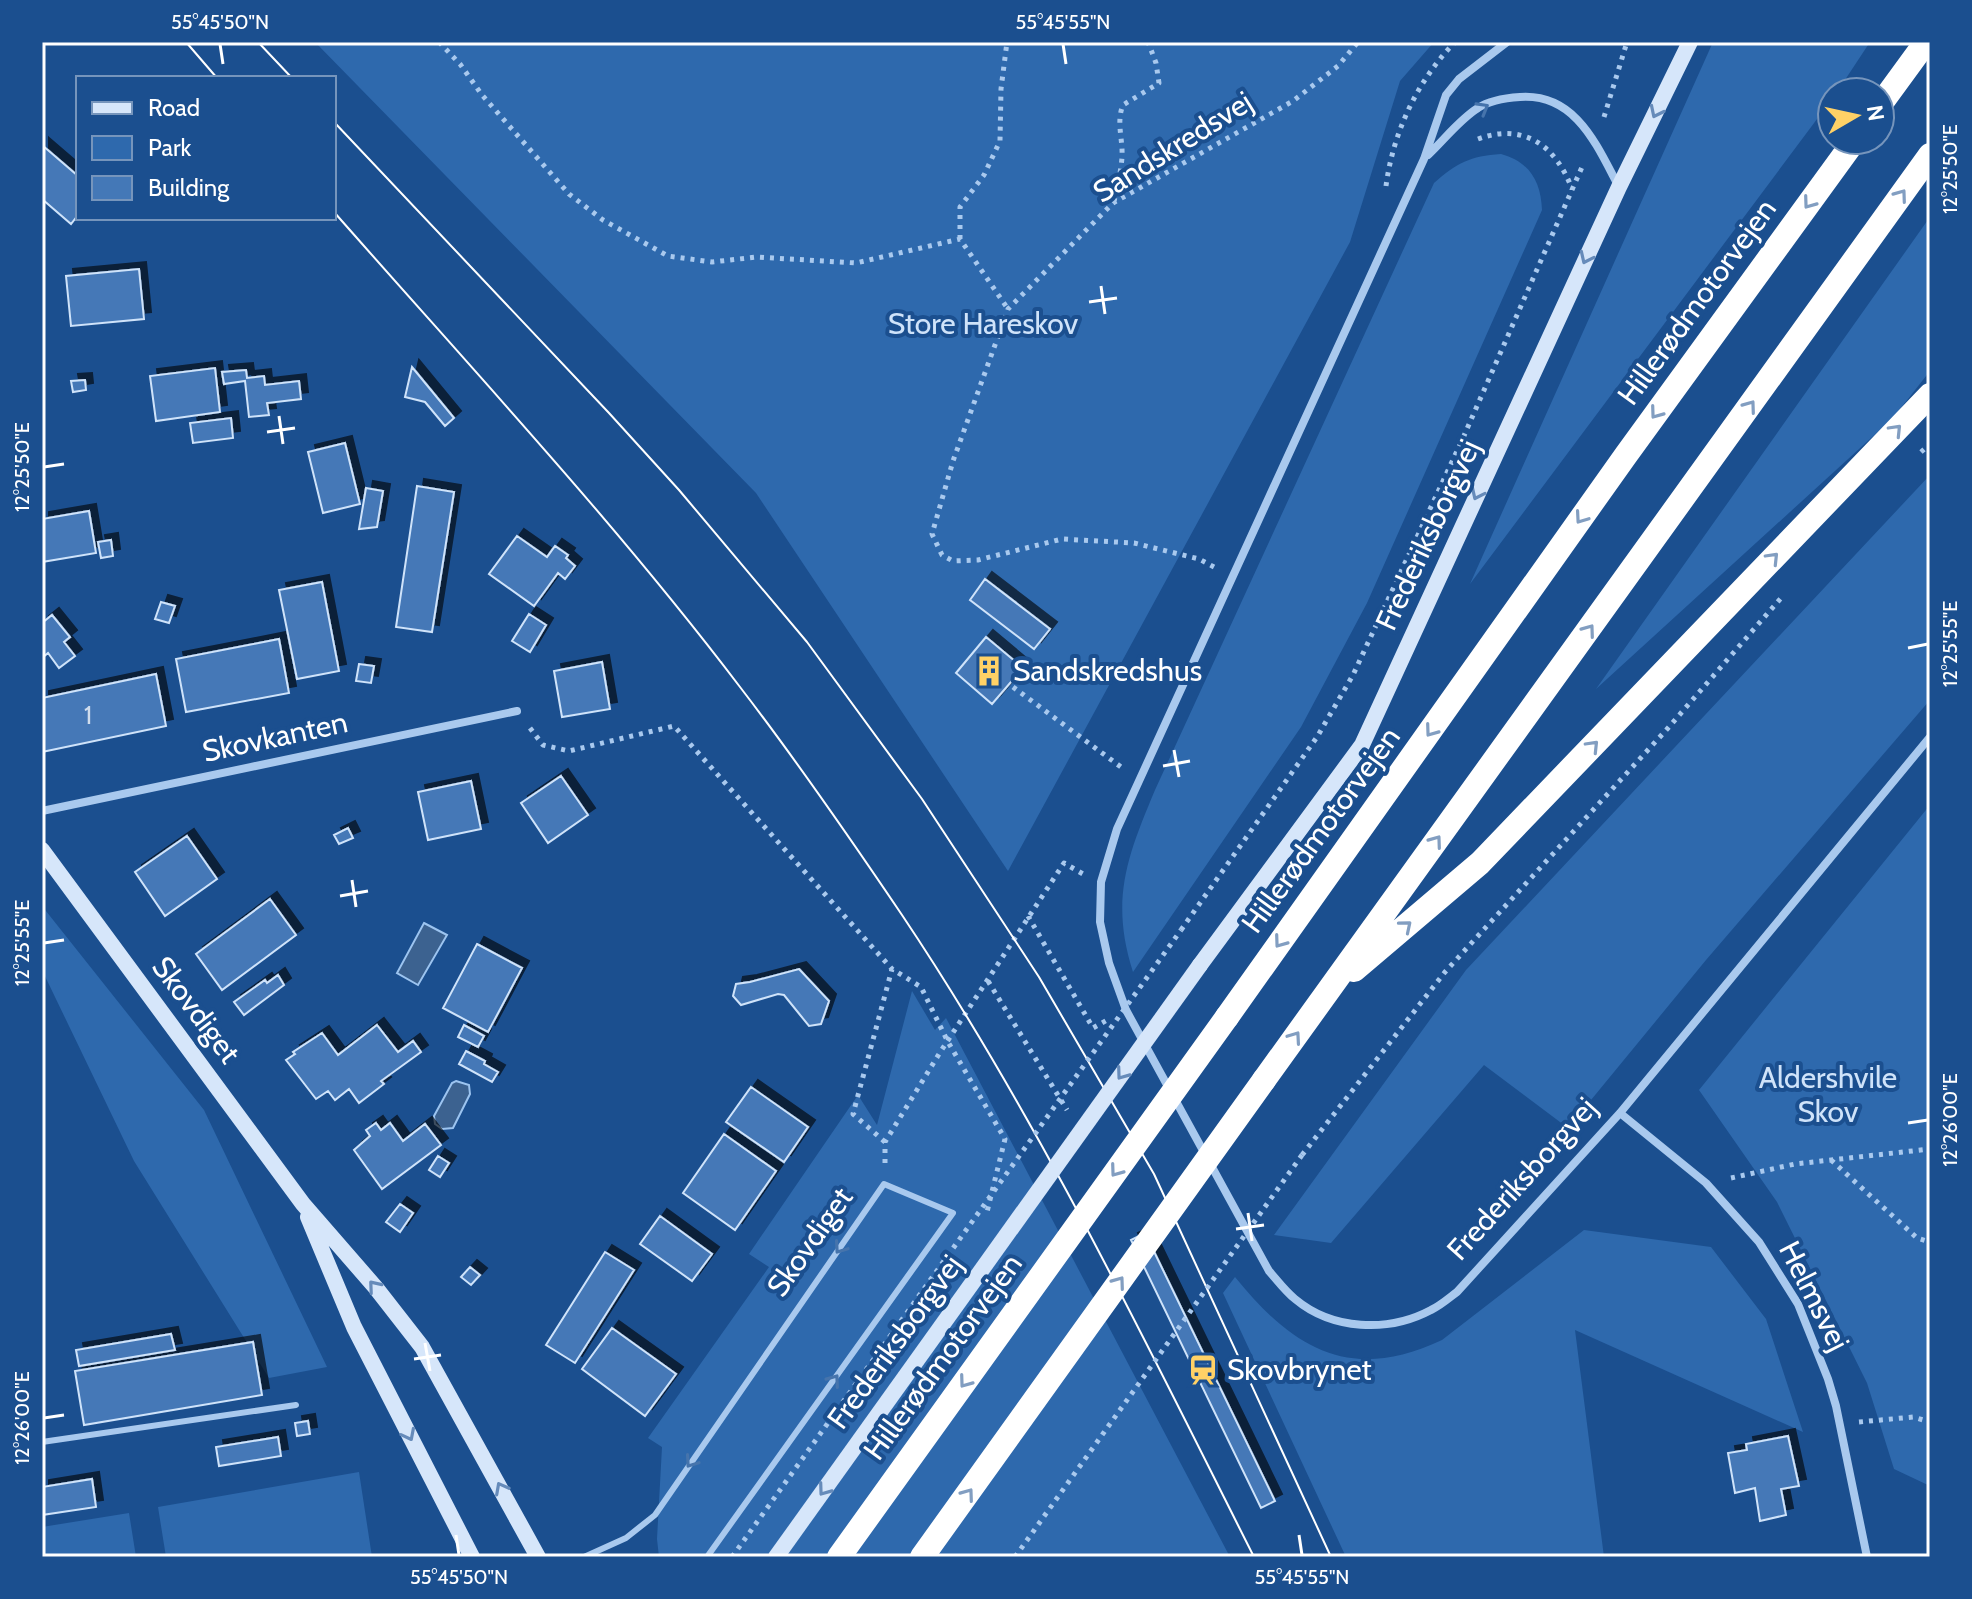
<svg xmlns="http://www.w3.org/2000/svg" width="1972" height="1599" viewBox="0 0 1972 1599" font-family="Cabin,sans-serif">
  <defs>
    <filter id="shadow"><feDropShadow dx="7" dy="-7" stdDeviation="0" flood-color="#0009"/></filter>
  </defs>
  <rect width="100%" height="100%" fill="#1b4f8f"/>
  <path fill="#2e69ad" d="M315 42H1434L1400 81 1350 242 1008 871 756 493Z
    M1713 42H1870L1837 92H1832V99L1470 584Z
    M1501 154C1530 162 1541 182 1542 210L1367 603 1301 727 1133 972C1110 900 1127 857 1155 790L1434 183C1457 163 1470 156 1501 154Z
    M1930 217V371L1893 418 1596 689Z
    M1930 475V700L1706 960 1568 1128 1484 1065 1331 1243 1274 1235 1466 970Z
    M1930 805V1486L1894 1469 1867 1383 1777 1202 1699 1090Z
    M42 906 204 1110 327 1367 269 1378 134 1161 42 970Z
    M912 991 935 1030 946 1018 1230 1557H659L657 1539 662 1447 648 1438 769 1267 749 1254 858 1095 877 1125Z
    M1584 1230 1711 1247 1766 1319 1803 1432 1575 1330 1604 1557H1346L1223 1293 1235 1277C1294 1350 1351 1383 1442 1340Z
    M359 1472 372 1557H166L158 1507Z
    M129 1513 136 1557H42V1527Z"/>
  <path fill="#3c6290" stroke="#9cc4f0" stroke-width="2" d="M424 923 447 935 418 985 397 973Z
    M456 1081 469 1085 470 1094 453 1128 442 1129 435 1124 434 1116 452 1083Z"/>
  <path fill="#4478b7" stroke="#cfe3fa" stroke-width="2" filter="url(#shadow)" d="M42 145 78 176V215L71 224 42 199Z
    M139 269 144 319 71 326 66 276Z
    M412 367 454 418 445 426 425 402 405 397Z
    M215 368 220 412 156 421 150 376Z
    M246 370 247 378 264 376 265 385 299 381 301 399 267 403 269 415 249 417 245 381 224 384 222 372Z
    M85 380 86 390 73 392 71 381Z
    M231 418 233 438 193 443 190 423Z
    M345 443 360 504 323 513 308 452Z
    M417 486 454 492 432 632 396 627Z
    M366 488 383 491 377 527 359 529Z
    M89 511 96 553 42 562V519Z
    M517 536 547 557 555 546 568 555 566 558 575 566 565 579 558 573 534 606 489 574Z
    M111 540 113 556 101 558 98 542Z
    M985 579 1050 629 1034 649 970 600Z
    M322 582 339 671 297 679 279 590Z
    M161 602 175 606 169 623 155 619Z
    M529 614 546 625 530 652 512 641Z
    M52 615 70 637 64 642 75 656 59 668 48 653 42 658V623Z
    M986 637 1023 668 992 704 956 673Z
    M279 639 289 693 186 712 176 659Z
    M602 662 610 709 562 717 554 671Z
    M359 664 374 666 371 683 356 681Z
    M156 674 166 726 42 752V698Z
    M561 776 588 815 548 843 521 803Z
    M471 781 481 829 428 840 418 792Z
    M348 828 353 838 339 844 334 835Z
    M187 836 217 879 165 916 135 872Z
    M270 899 296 935 222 990 196 954Z
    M477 944 522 968 488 1032 443 1008Z
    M799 969 829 1001 821 1024 809 1026 784 995 778 994 741 1005 733 996 736 984 750 982Z
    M278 975 284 985 244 1015 234 1002 265 980 267 983Z
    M377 1025 398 1052 413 1041 421 1052 381 1081 384 1084 359 1103 349 1089 335 1100 328 1091 316 1099 286 1060 295 1054 293 1052 322 1033 338 1055Z
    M464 1025 484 1036 478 1047 458 1037Z
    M466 1051 485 1061 484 1064 498 1072 492 1082 459 1064Z
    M751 1087 808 1127 784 1162 726 1122Z
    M376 1123 381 1130 390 1123 403 1141 425 1124 441 1145 382 1189 354 1150 370 1136 366 1130Z
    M724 1134 776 1171 735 1230 683 1193Z
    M438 1156 449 1163 440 1177 429 1170Z
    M400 1204 413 1213 400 1232 386 1222Z
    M660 1216 712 1254 692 1281 640 1244Z
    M1145 1233 1275 1501 1261 1508 1131 1240Z
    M605 1252 634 1270 575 1363 546 1345Z
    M470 1267 480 1275 471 1285 461 1277Z
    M612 1328 676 1374 645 1416 582 1369Z
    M171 1334 175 1350 79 1366 76 1350Z
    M253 1342 262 1395 84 1425 75 1371Z
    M308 1421 310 1434 297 1436 295 1423Z
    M1788 1436 1799 1486 1781 1489 1786 1515 1760 1521 1755 1488 1735 1493 1728 1453 1747 1450 1746 1444Z
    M278 1437 281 1456 219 1466 216 1447Z
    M92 1479 96 1507 42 1515V1487Z"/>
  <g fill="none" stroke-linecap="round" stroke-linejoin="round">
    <path stroke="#a9c9ee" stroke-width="5" stroke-dasharray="4 6" stroke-linecap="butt" d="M439 42 460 64 482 95 569 194 603 220 668 256 712 262 757 257 856 263 960 239 1008 309
      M1604 117 1627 42
      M1478 139C1524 122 1556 146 1572 189
      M1386 186C1393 133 1417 81 1455 42
      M1114 202C1117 187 1121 172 1122 157 1123 139 1116 122 1123 105L1159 83 1156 63 1148 42
      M960 239V207L984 175 1000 141 1001 89 1007 42
      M1921 452 1930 444
      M1214 567 1199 559 1134 543 1062 539 978 560 953 561 942 555 932 534 953 461 1008 309 1113 203 1293 101 1338 66 1358 42
      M1013 687 1121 767
      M530 728 543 745 569 751 674 726 892 969
      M1028 916 1093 1028 1109 1019
      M1181 930 1317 737 1353 675 1463 438 1582 167
      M988 981 1067 1110
      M885 1142 853 1114 892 969 921 987 948 1042 1005 1139 986 1216
      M1302 1155 1445 972 1668 728 1781 598
      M1831 1160 1917 1238 1930 1242
      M885 1163V1142L939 1054 1064 863 1083 874
      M1731 1178 1795 1164 1930 1149
      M1859 1422 1913 1417 1930 1422"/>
    <path stroke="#a9c9ee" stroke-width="6" d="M42 1442 296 1405
      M584 1557 626 1538 655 1515 884 1184 953 1213 707 1557"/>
    <path stroke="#a9c9ee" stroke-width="8" d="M1507 42 1459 79 1446 95 1424 159 1117 829 1101 882 1100 922 1109 963 1126 1010 1269 1271C1277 1280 1285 1291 1295 1299 1332 1330 1388 1333 1431 1310 1440 1306 1449 1298 1457 1292L1620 1113 1930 737
      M1428 155C1444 140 1460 119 1478 108 1490 100 1505 98 1520 97 1576 93 1597 146 1619 187
      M42 811 517 711
      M1620 1113 1706 1183 1759 1242 1798 1304 1828 1379 1836 1406 1867 1557"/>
    <path stroke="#d6e6fa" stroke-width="16" d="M42 850 303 1204 376 1288 422 1347 538 1557
      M1200 965 1362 745 1619 187 1690 42
      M308 1217 354 1327 472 1557"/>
    <path stroke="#fff" stroke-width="24" d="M1880 105 1926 42
      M1354 970 1480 863 1930 395
      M1227 1017 1626 455 1855 140
      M1264 1080 1930 155"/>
    <path stroke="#fff" stroke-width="2" d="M186 42 217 78
      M258 42 292 78
      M334 122 609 413 679 490 807 642 922 799 1039 977 1154 1174 1331 1557
      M334 212C471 368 614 521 740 687 797 761 850 838 902 915 1038 1118 1144 1339 1254 1557"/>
    <path stroke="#a9c9ee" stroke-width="5" stroke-dasharray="4 6" stroke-linecap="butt" d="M732 1557 1181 930
      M1015 1557 1302 1155"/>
    <path stroke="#d6e6fa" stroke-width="16" d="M776 1557 1200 965"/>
    <path stroke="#fff" stroke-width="24" d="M839 1557 1227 1017
      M922 1557 1264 1080"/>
  </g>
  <defs><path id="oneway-chevron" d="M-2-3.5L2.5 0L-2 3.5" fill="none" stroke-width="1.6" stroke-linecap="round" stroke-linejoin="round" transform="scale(2)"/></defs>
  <g stroke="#4674ac">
    <use href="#oneway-chevron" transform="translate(1483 108) rotate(-30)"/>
    <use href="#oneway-chevron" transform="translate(840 1248) rotate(125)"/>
    <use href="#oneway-chevron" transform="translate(834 1380) rotate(-54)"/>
    <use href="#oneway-chevron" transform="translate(691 1462) rotate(125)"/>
  </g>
  <g stroke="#668bba">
    <use href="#oneway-chevron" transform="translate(1656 112) rotate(116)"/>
    <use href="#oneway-chevron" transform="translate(1586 258) rotate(115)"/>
    <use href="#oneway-chevron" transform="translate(1477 494) rotate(115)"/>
    <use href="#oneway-chevron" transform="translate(1122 1074) rotate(126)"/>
    <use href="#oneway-chevron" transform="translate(374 1286) rotate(-130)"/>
    <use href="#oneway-chevron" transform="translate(409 1435) rotate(63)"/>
    <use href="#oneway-chevron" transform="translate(501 1488) rotate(-118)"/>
    <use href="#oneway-chevron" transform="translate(824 1490) rotate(126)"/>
  </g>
  <g stroke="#829ec1">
    <use href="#oneway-chevron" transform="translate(1901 195) rotate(-54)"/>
    <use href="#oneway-chevron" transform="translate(1809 203) rotate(126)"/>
    <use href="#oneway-chevron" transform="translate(1750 406) rotate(-54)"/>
    <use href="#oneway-chevron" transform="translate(1656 413) rotate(126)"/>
    <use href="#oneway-chevron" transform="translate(1896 430) rotate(-46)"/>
    <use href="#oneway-chevron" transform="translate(1581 518) rotate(125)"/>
    <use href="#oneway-chevron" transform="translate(1773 558) rotate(-46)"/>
    <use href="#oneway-chevron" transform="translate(1589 630) rotate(-54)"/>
    <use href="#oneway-chevron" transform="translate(1431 731) rotate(126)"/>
    <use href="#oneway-chevron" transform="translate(1593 746) rotate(-46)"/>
    <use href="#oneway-chevron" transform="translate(1436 841) rotate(-54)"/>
    <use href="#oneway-chevron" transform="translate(1406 926) rotate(-40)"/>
    <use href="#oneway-chevron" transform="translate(1280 942) rotate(126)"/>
    <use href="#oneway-chevron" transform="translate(1295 1037) rotate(-55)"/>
    <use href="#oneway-chevron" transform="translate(1116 1171) rotate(126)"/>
    <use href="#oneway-chevron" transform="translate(1119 1282) rotate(-54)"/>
    <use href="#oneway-chevron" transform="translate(965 1382) rotate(126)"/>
    <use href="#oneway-chevron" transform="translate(968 1494) rotate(-54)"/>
  </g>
  <path fill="none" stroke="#fff" stroke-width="3" d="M220 44 223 64M1063 44 1066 64M1908 172 1928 169M1101 286 1105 314M1089 302 1117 298M279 416 283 444M267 432 295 428M44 467 64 464M1908 648 1928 644M1174 750 1179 777M1163 766 1190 761M352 880 356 907M340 896 368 891M44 943 64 940M1908 1123 1928 1120M1248 1213 1252 1241M1236 1229 1264 1225M425 1343 430 1371M414 1359 441 1355M44 1418 64 1415M456 1535 459 1555M1299 1535 1302 1555"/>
  <defs>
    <g id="building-bare" transform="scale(2.4)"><path d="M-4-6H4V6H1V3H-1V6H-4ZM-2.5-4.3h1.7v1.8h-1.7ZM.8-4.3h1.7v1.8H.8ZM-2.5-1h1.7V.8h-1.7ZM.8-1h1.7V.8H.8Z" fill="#ffd166" stroke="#1b4f8f" stroke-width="2.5" paint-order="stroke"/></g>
    <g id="station-bare" transform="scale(2.4)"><path d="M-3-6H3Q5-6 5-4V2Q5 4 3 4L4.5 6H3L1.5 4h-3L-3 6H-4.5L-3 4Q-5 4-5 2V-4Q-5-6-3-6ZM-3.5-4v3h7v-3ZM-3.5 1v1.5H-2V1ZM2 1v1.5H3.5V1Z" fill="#ffd166" stroke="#1b4f8f" stroke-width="2.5" paint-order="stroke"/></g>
  </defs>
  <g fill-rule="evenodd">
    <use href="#building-bare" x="989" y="671"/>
    <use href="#station-bare" x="1203" y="1370"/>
  </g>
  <g text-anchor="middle" stroke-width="8" stroke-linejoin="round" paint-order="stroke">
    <g font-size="26" fill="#d0dded">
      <text x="88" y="724">1</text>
    </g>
    <g font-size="30" fill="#fff" stroke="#1b4f8f">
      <text transform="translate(1173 147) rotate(-32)" y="10">Sandskredsvej</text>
      <text transform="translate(1697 302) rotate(-54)" y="10">Hillerødmotorvejen</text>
      <text transform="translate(1428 535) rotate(-65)" y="10">Frederiksborgvej</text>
      <text transform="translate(275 737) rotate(-12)" y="10">Skovkanten</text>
      <text transform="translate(1321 830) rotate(-54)" y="10">Hillerødmotorvejen</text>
      <text transform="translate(196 1010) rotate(53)" y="10">Skovdiget</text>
      <text transform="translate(1522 1179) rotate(-48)" y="10">Frederiksborgvej</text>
      <text transform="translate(810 1242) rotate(-55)" y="10">Skovdiget</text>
      <text transform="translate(1814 1296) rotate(63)" y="10">Helmsvej</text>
      <text transform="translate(895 1342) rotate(-54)" y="10">Frederiksborgvej</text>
      <text transform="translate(943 1357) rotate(-54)" y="10">Hillerødmotorvejen</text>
    </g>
    <g font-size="30" fill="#cfe3fa" stroke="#1b4f8f">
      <text x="983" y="334">Store Hareskov</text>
      <text x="1828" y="1088">Aldershvile<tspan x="1828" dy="34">Skov</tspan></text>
    </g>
    <g font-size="30" fill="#fff" stroke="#1b4f8f" text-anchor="start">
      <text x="1013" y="681">Sandskredshus</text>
      <text x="1227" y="1380">Skovbrynet</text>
    </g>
  </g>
  <rect width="1972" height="1599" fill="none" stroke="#1b4f8f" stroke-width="88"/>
  <rect x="76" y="76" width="260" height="144" fill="#1b4f8f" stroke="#7695bc" stroke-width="2"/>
  <rect x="92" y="102" width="40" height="12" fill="#d6e6fa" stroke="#7695bc" stroke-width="2"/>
  <text x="148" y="116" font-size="24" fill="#ffffff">Road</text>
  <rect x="92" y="136" width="40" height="24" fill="#2e69ad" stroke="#7695bc" stroke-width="2"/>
  <text x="148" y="156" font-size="24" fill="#ffffff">Park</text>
  <rect x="92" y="176" width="40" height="24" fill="#4478b7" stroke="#7695bc" stroke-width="2"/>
  <text x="148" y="196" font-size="24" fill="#ffffff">Building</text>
  <g transform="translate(1856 116) rotate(81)"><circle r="38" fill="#1b4f8f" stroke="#7695bc" stroke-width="2"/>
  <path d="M0-6L14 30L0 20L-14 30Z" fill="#ffd166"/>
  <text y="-12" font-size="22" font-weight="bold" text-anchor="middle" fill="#ffffff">N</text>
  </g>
  <rect x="44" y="44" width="1884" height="1511" fill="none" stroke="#fff" stroke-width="3"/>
  <g font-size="20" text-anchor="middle" fill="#fff">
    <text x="220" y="29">55°45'50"N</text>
    <text x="1063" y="29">55°45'55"N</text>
    <text transform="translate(1950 169) rotate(-90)" y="7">12°25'50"E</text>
    <text transform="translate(22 467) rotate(-90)" y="7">12°25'50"E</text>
    <text transform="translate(1950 644) rotate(-90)" y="7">12°25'55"E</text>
    <text transform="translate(22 943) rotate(-90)" y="7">12°25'55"E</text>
    <text transform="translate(1950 1120) rotate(-90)" y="7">12°26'00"E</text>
    <text transform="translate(22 1418) rotate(-90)" y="7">12°26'00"E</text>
    <text x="459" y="1584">55°45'50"N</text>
    <text x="1302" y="1584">55°45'55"N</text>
  </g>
</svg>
